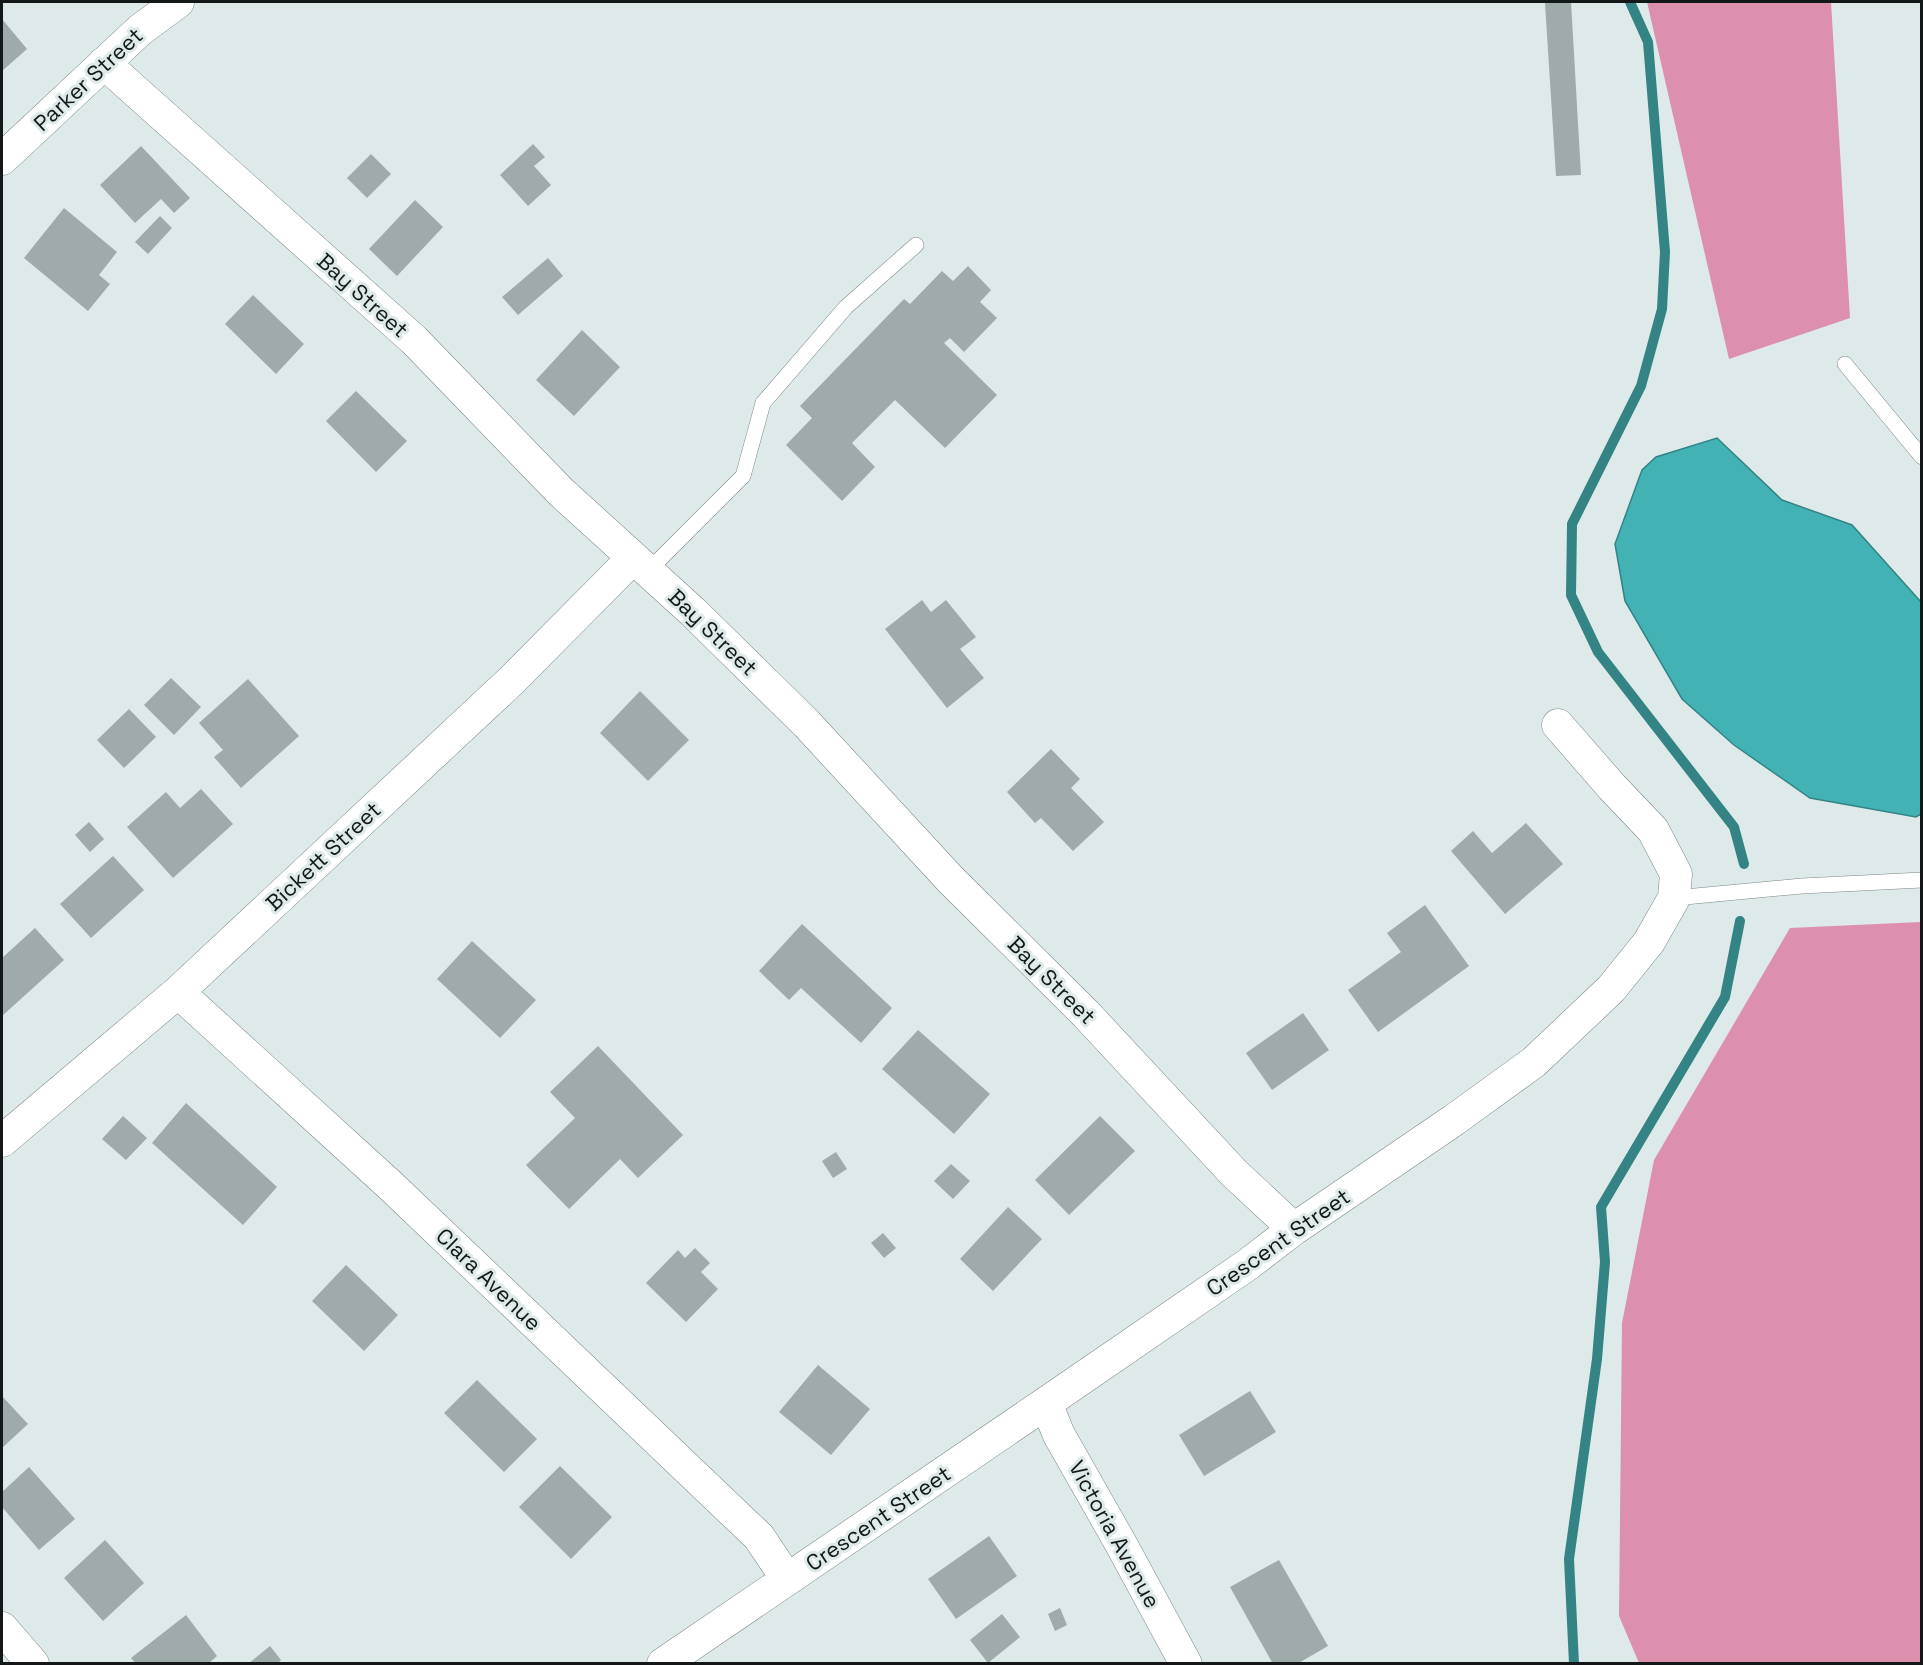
<svg xmlns="http://www.w3.org/2000/svg" width="1923" height="1665" viewBox="0 0 1923 1665" font-family="'Space Grotesk',sans-serif">
  <rect width="100%" height="100%" fill="#dee9e9"/>
  <path fill="#dd90ad" d="M1647 2H1831L1850 318 1729 359Z
    M1921 922V1663H1639L1619 1616 1622 1323 1654 1160 1790 928Z"/>
  <path fill="#42b2b4" stroke="#348485" stroke-width="1.5" d="M1717 438 1782 500 1852 525 1921 602V814L1916 817 1810 798 1734 745 1682 699 1625 601 1615 544 1642 470 1656 457Z"/>
  <g fill="none" stroke-linecap="round" stroke-linejoin="round">
    <path stroke="#348485" stroke-width="10" d="M1630 2 1648 42 1665 252 1662 309 1641 386 1572 524 1571 595 1598 652 1734 827 1744 864
      M1574 1664 1569 1559 1597 1359 1605 1262 1601 1207 1725 997 1740 921"/>
  </g>
  <path fill="#9faaaa" d="M1571 2 1581 175 1556 176 1545 3Z
    M2 19 27 49 2 71Z
    M533 144 545 157 534 166 551 185 528 206 500 175Z
    M141 146 190 198 174 213 161 199 135 223 100 185Z
    M371 154 391 174 367 198 347 178Z
    M415 200 443 227 397 276 369 249Z
    M64 208 117 252 99 275 110 284 88 311 24 258Z
    M160 216 172 228 148 254 135 242Z
    M548 258 563 276 518 315 502 297Z
    M968 266 991 290 980 302 997 318 964 352 950 338 944 343 997 395 945 448 895 400 852 443 875 467 842 501 786 445 812 418 800 406 904 299 910 304 942 271 953 281Z
    M253 295 304 344 276 374 225 324Z
    M582 330 620 367 574 416 536 380Z
    M356 391 407 441 376 472 326 421Z
    M922 600 931 612 946 600 976 637 960 649 984 678 947 708 885 629Z
    M171 678 201 707 174 735 144 705Z
    M248 679 299 736 241 788 214 757 223 750 199 723Z
    M640 691 689 740 648 781 600 733Z
    M129 709 156 737 124 768 97 740Z
    M1051 749 1080 779 1071 788 1104 822 1073 851 1041 818 1035 823 1007 792Z
    M201 789 233 824 173 878 127 827 166 792 180 808Z
    M89 822 104 839 90 852 75 835Z
    M1526 823 1563 864 1505 914 1451 851 1473 831 1492 853Z
    M113 856 144 890 91 938 60 904Z
    M1425 905 1469 966 1378 1032 1348 990 1401 952 1387 933Z
    M802 924 892 1008 861 1043 801 988 789 1000 759 971Z
    M35 928 64 960 2 1016V958Z
    M472 941 536 1000 500 1038 437 979Z
    M1303 1013 1329 1050 1272 1090 1246 1053Z
    M918 1030 990 1094 954 1134 882 1069Z
    M598 1046 683 1135 638 1178 620 1159 569 1209 526 1165 575 1118 550 1092Z
    M186 1103 277 1187 243 1225 152 1143Z
    M123 1116 147 1138 126 1160 102 1139Z
    M1100 1116 1135 1151 1069 1215 1035 1180Z
    M836 1152 847 1169 833 1178 822 1161Z
    M951 1164 970 1181 953 1199 934 1181Z
    M1008 1207 1042 1239 993 1291 960 1259Z
    M883 1233 896 1248 884 1258 871 1243Z
    M695 1248 710 1263 701 1272 718 1289 686 1322 646 1283 678 1250 685 1258Z
    M346 1265 398 1315 364 1351 312 1301Z
    M818 1365 870 1409 831 1455 779 1412Z
    M477 1380 537 1439 504 1472 444 1413Z
    M1250 1391 1276 1432 1204 1476 1179 1435Z
    M2 1396 28 1424 2 1448Z
    M560 1466 612 1517 571 1559 519 1507Z
    M29 1467 75 1519 39 1550 2 1507V1492Z
    M989 1536 1017 1576 956 1619 928 1579Z
    M105 1540 144 1583 103 1621 64 1578Z
    M1279 1560 1328 1646 1297 1664H1273L1230 1587Z
    M1060 1608 1067 1625 1055 1631 1048 1614Z
    M1002 1614 1020 1637 988 1663 970 1640Z
    M186 1615 217 1656 208 1664H136L131 1658Z
    M270 1646 281 1660 277 1664H248Z"/>
  <g fill="none" stroke-linecap="round" stroke-linejoin="round">
    <g stroke="#7d8686" stroke-width="16">
      <path id="lane" d="M1845 364 1922 457
        M648 571 743 476 763 403 846 307 916 245
        M1674 898 1802 886 1922 880"/>
    </g>
    <g stroke="#7d8686" stroke-width="33">
      <path id="street" d="M104 63 414 340 561 492 693 612 807 724 950 879 1086 1014 1234 1173 1294 1229
        M2 159 140 30 178 2
        M178 992 391 1186 759 1537 787 1579
        M2 1141 178 992 512 680 633 558
        M1046 1403 1059 1435 1121 1544 1186 1664
        M2 1628 33 1664
        M663 1664 1046 1403 1247 1265 1294 1229 1454 1120 1534 1062 1611 989 1649 942 1674 898 1676 874 1653 830 1612 787 1558 725"/>
    </g>
    <use href="#lane" stroke="#fff" stroke-width="15"/>
    <use href="#street" stroke="#fff" stroke-width="32"/>
  </g>
  <g text-anchor="middle" stroke-width="6" stroke-linejoin="round" paint-order="stroke">
    <g font-size="22" fill="#131717" stroke="#dee9e9">
      <text transform="translate(88 79) rotate(-43)" y="8">Parker Street</text>
      <text transform="translate(363 295) rotate(42)" y="8">Bay Street</text>
      <text transform="translate(713 632) rotate(44)" y="8">Bay Street</text>
      <text transform="translate(323 856) rotate(-43)" y="8">Bickett Street</text>
      <text transform="translate(1052 980) rotate(45)" y="8">Bay Street</text>
      <text transform="translate(1278 1242) rotate(-35)" y="8">Crescent Street</text>
      <text transform="translate(489 1279) rotate(44)" y="8">Clara Avenue</text>
      <text transform="translate(878 1518) rotate(-34)" y="8">Crescent Street</text>
      <text transform="translate(1115 1534) rotate(61)" y="8">Victoria Avenue</text>
    </g>
  </g>
  <rect width="1923" height="1665" fill="none" stroke="#131717" stroke-width="6"/>
</svg>
